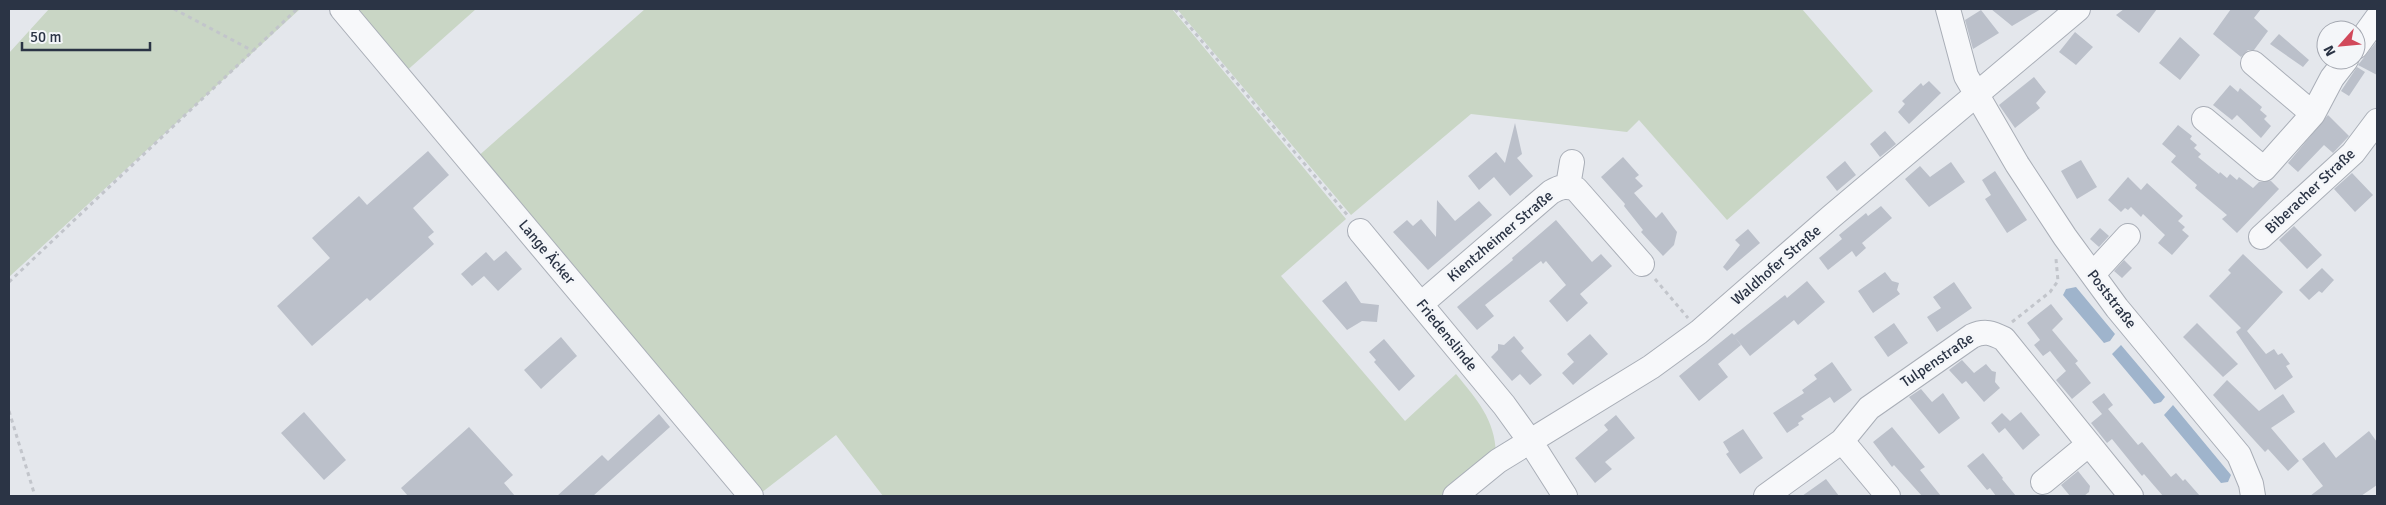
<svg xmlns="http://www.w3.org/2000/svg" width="2386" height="505" viewBox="0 0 2386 505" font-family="Signika,sans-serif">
  <rect width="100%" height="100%" fill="#e4e7ec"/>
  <path fill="#c9d6c5" d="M49 9H300L9 277V53Z
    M347 9H476L403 74Z
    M645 9H1172L1346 219 1281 276 1405 421 1456 374C1477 400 1495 419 1496 454L1442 496H883L836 435 757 496 475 159Z
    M1177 9H1802L1873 91 1727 220 1639 120 1627 132 1471 114 1351 215Z"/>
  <path fill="#9fb4cc" d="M2076 287 2115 334 2110 341 2104 343 2063 295 2066 289Z
    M2121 345 2165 397 2161 402 2154 404 2112 354Z
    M2173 405 2231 475 2228 482 2221 483 2164 415Z"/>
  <path fill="#bbc0ca" d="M1991 9H2041L2012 26Z
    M2124 9H2157L2139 33 2116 15Z
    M2231 9H2261L2254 18 2268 31 2254 50H2248L2241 57 2213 34Z
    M1981 10 1999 33 1973 49 1965 20Z
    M2075 32 2093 47 2076 65 2059 52Z
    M2279 34 2309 60 2303 67 2270 44Z
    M2180 37 2200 55 2180 80 2159 63Z
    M2377 41V75L2358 65Z
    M2357 67 2365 72 2349 96 2341 91Z
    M2034 77 2046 92 2036 103 2040 108 2015 128 1999 105Z
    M1929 81 1941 93 1909 124 1898 112 1905 104 1902 101 1921 83 1923 86Z
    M2230 85 2238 92 2240 88 2262 107 2260 110 2267 116 2264 119 2271 126 2261 138 2237 115 2232 120 2213 105Z
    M2328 115 2349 136 2333 153 2324 145 2298 172 2288 163Z
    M1515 123 1522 154 1517 158 1533 176 1510 196 1494 177 1479 190 1468 176 1496 152 1505 163Z
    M2178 125 2192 136 2190 139 2197 145 2194 148 2201 154 2198 157 2219 174 2220 172 2227 178 2230 174 2237 180 2239 177 2253 188 2259 182 2271 181 2279 189 2237 233 2222 219 2227 215 2195 188 2197 185 2171 162 2176 156 2162 144Z
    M1885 131 1896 144 1880 157 1870 144Z
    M428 151 449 175 413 208 434 232 428 237 434 244 370 301 367 298 312 346 277 306 330 258 312 238 359 196 367 205Z
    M1623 157 1639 175 1635 178 1643 186 1634 193 1656 218 1662 212 1677 232 1674 245 1663 256 1641 232 1643 230 1624 206 1625 204 1601 177Z
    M2081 160 2097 187 2077 199 2061 171Z
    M1845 161 1856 175 1837 191 1826 177Z
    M1951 162 1965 182 1929 207 1905 179 1920 166 1930 177Z
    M1995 171 2027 220 2007 233 1985 199 1991 195 1982 180Z
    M2352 173 2373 195 2355 212 2334 189Z
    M2128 177 2141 190 2147 183 2183 216 2178 221 2185 227 2182 230 2189 236 2172 255 2158 243 2165 235 2143 214 2141 217 2131 207 2128 210 2125 208 2121 212 2108 200Z
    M1437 200 1455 221 1479 201 1492 215 1428 270 1393 232 1407 220 1413 226 1421 219 1436 237Z
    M1881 206 1892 218 1862 243 1866 248 1856 257 1852 251 1828 270 1819 258 1842 239 1839 235 1866 213 1868 216Z
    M1556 220 1592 262 1601 254 1612 266 1580 294 1588 303 1567 322 1549 301 1566 285 1546 261 1543 264 1541 261 1485 305 1494 316 1477 330 1457 307 1513 260 1512 258Z
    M2294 226 2322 255 2307 269 2279 240Z
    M2100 228 2109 236 2099 247 2090 239Z
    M1748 229 1760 243 1727 271 1723 267 1740 245 1735 240Z
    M506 251 522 269 498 291 484 276 472 286 461 274 486 252 494 261Z
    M2243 254 2283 292 2247 331 2266 354 2274 349 2278 355 2282 353 2290 364 2286 366 2293 377 2275 390 2236 332 2241 328 2209 296 2231 273 2228 270Z
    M2124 260 2132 268 2122 278 2114 271Z
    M2322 268 2334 280 2322 293 2319 291 2309 300 2299 290Z
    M1885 272 1892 281 1899 283 1897 290 1900 294 1873 313 1858 291Z
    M1346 281 1361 303 1379 305 1377 322 1362 321 1347 330 1322 301Z
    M1807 281 1825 302 1798 325 1794 320 1750 356 1735 337 1741 345 1718 364 1728 377 1699 401 1679 376 1732 333 1734 335 1785 295 1787 298Z
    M1954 282 1972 308 1937 332 1927 317 1941 308 1933 297Z
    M2051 304 2063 319 2052 330 2078 361 2073 365 2075 363 2091 383 2072 399 2056 380 2066 371 2050 351 2043 356 2034 345 2040 340 2027 323Z
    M1894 323 1908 343 1888 357 1874 337Z
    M2197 323 2238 364 2223 377 2183 337Z
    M1590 334 1608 354 1573 385 1562 373 1574 362 1567 354Z
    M1514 336 1524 348 1521 351 1542 375 1530 385 1520 374 1512 381 1491 357 1498 350V344L1504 345Z
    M561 337 577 356 541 389 524 370Z
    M1384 339 1415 376 1399 391 1374 362 1376 360 1369 352Z
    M1962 360 1974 373 1986 364 1992 371 1996 372 1995 382 2000 388 1984 402 1966 381 1962 384 1949 370Z
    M1832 362 1852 390 1834 403 1830 397 1801 416 1804 419 1798 423 1799 425 1787 433 1773 413 1804 393 1802 390 1817 379 1814 375Z
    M2227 380 2259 411 2283 394 2295 412 2271 428 2299 461 2288 471 2268 449 2265 452 2213 395Z
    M1921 389 1932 402 1943 393 1960 418 1939 434 1909 397Z
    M2104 393 2113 405 2108 409 2138 445 2142 442 2171 477 2176 473 2183 481 2185 479 2200 496H2163L2144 474 2142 476 2112 439 2107 443 2091 423 2102 414 2092 402Z
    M304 412 346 460 324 480 281 433Z
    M2021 412 2040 435 2023 450 2005 428 1999 433 1991 423 2002 413 2010 421Z
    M659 414 670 427 593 496H557L602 455 608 461Z
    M1616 415 1635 438 1605 462 1612 469 1595 483 1575 458 1608 430 1604 425Z
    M469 427 513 475 504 483 515 496H408L401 488Z
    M1892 427 1925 467 1920 470 1941 496H1922L1894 465 1892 467 1873 442Z
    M1743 429 1763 458 1740 474 1726 454 1729 452 1723 442Z
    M2369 431 2377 442V485L2361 496H2310L2323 486 2302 459 2324 442 2336 458Z
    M1983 453 2003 478 2002 479 2016 496H1996L1990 488 1987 490 1967 466Z
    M2078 471 2090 486 2089 492 2084 496H2070L2061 485Z
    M1826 479 1839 496H1802Z"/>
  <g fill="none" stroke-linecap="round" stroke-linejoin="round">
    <g stroke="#a9aeb7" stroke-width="26">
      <path id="minor" d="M342 9 751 496
        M1948 9 1966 76 2017 164 2065 237 2117 308 2239 455 2251 484 2253 496
        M2356 47 2377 18
        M2253 63 2313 114
        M2204 119 2264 169 2313 114 2332 78 2346 60
        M1568 186 1572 162
        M1360 231 1504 405 1530 441 1565 496
        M2261 237 2353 153 2377 121
        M2093 274 2128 236
        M1421 304 1551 192C1560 187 1566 185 1576 189L1642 264
        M1842 441 1888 496
        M2043 482 2089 444
        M1455 496 1498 461 1651 367 1699 332 1832 216 2078 9
        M1766 496 1842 441 1869 408 1972 336C1985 330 1992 333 2004 339L2131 496"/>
    </g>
    <path stroke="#c2c5cb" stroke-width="3" stroke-dasharray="4 4" stroke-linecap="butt" d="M174 9 253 51
      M1175 9 1349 217
      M1655 279 1688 318
      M9 282 297 9
      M2012 322 2050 292 2058 281 2056 259
      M9 411 35 496"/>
    <use href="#minor" stroke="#f7f8fa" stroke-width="24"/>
  </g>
  <g text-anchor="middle" stroke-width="5" stroke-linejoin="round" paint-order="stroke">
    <g font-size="15" fill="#2b3445" stroke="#f4f6f9">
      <text transform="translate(2310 191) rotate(-43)" y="5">Biberacher Straße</text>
      <text transform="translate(1500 236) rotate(-40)" y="5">Kientzheimer Straße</text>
      <text transform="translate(547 252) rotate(50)" y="5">Lange Äcker</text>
      <text transform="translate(1776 265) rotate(-41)" y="5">Waldhofer Straße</text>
      <text transform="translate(2112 299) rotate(52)" y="5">Poststraße</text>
      <text transform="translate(1447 335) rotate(51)" y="5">Friedenslinde</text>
      <text transform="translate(1937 360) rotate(-34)" y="5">Tulpenstraße</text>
    </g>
  </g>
  <rect width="2386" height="505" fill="none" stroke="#2b3445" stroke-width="20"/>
  <g transform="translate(2341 45) rotate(243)"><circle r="24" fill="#f4f6f9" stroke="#a4a8b1"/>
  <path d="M0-4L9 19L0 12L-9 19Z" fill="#d1495b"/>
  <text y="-8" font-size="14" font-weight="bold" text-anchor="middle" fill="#2b3445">N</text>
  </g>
  <path d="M22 42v8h128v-8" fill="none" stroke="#2b3445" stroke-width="2.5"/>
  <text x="30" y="42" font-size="15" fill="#2b3445" stroke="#f4f6f9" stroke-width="4" paint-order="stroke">50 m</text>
</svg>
